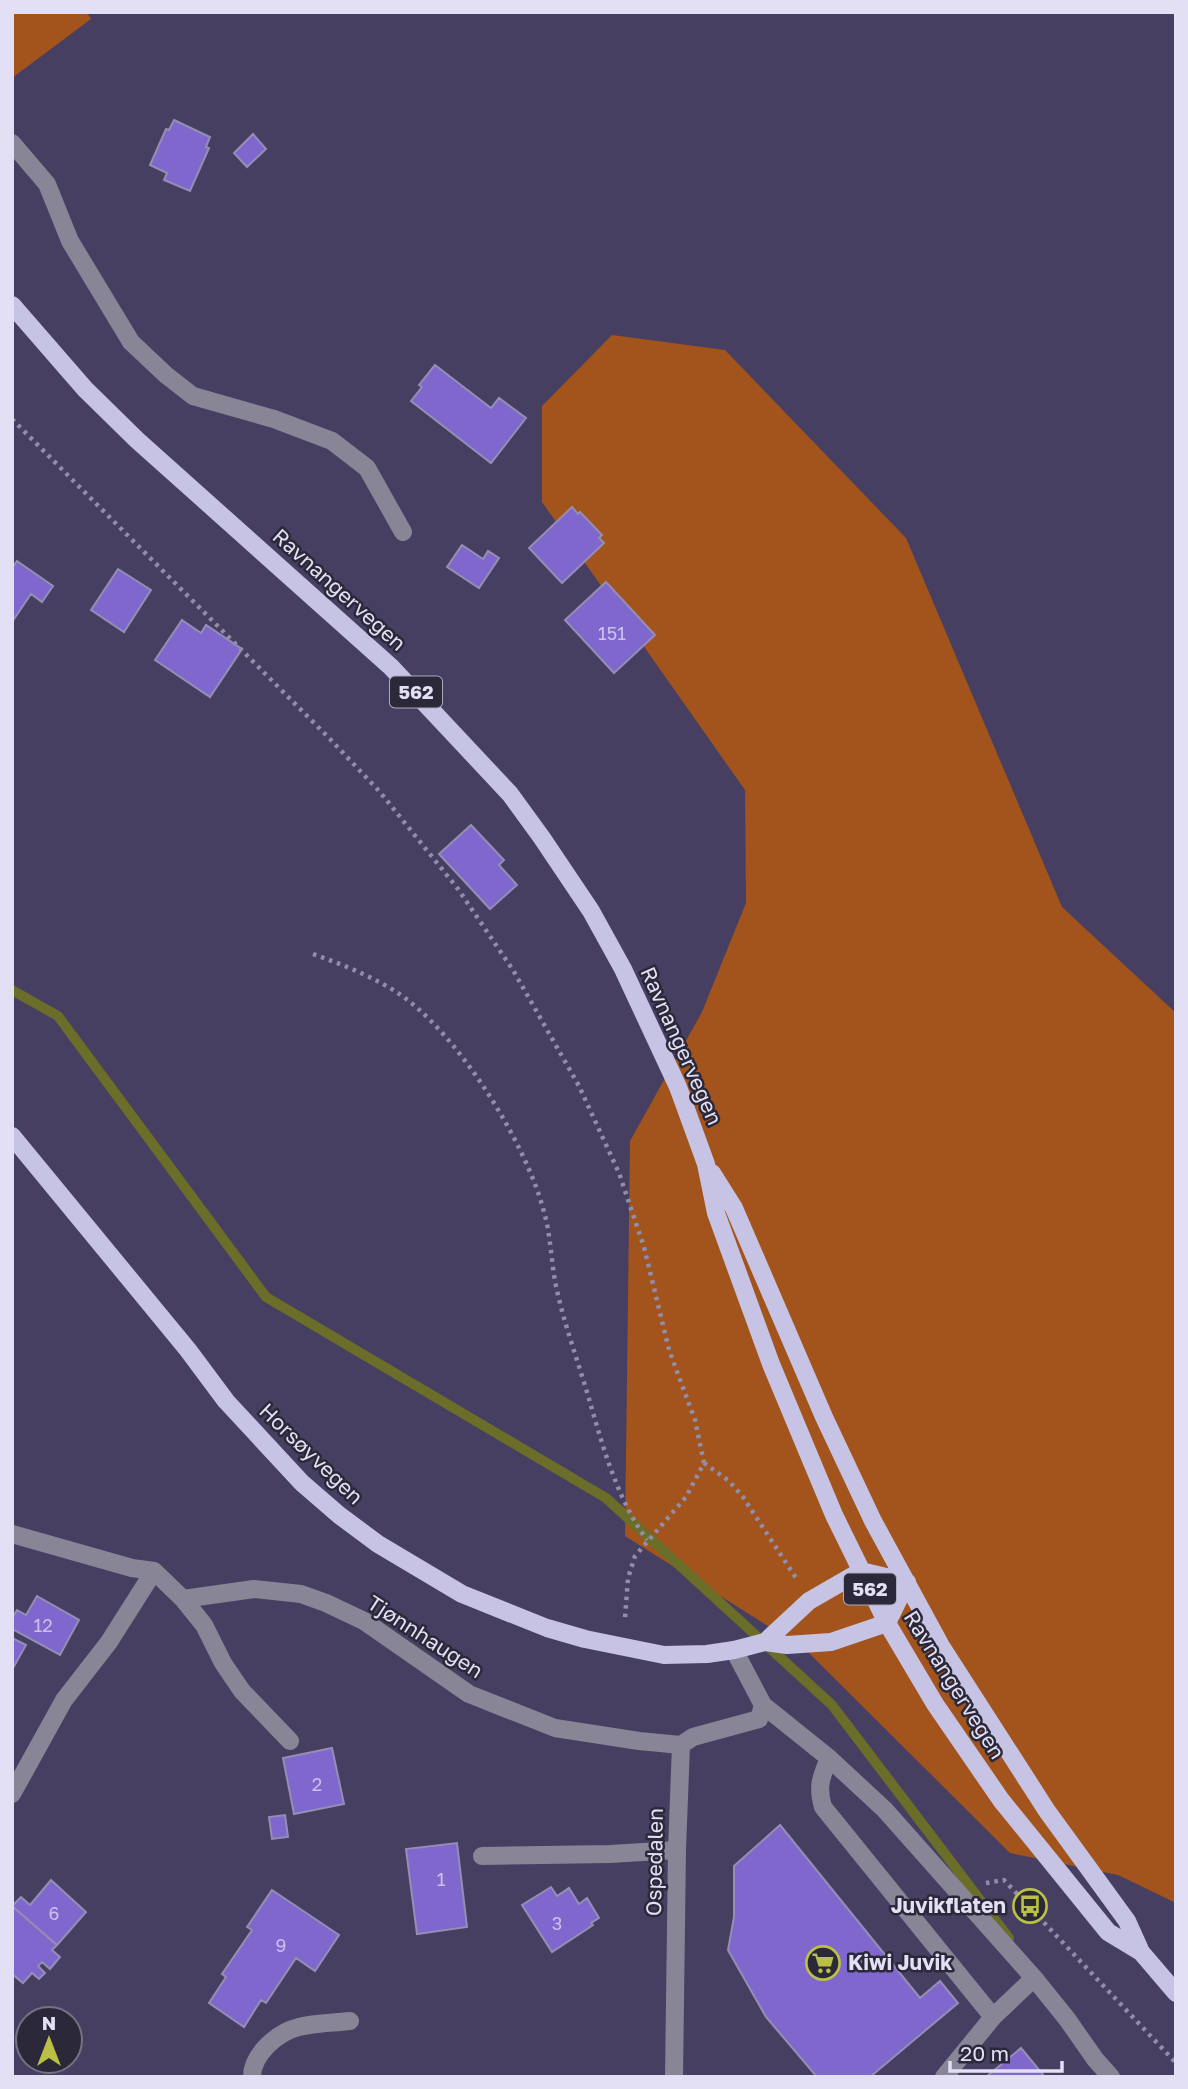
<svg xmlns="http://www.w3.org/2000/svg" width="1188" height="2089" viewBox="0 0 1188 2089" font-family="'Golos Text',sans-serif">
  <rect width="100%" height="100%" fill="#463f61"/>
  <path fill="#a2541c" d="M12 12H87L91 19 12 78Z
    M612 335 725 350 906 538 1062 907 1176 1013V1903L1118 1875 1010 1853 806 1650 625 1536 630 1141 702 1012 746 903 745 790 542 502V406Z"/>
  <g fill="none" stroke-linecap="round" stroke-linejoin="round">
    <path stroke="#6b6e28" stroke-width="10" d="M12 990 58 1016 266 1297 606 1498 832 1705 1009 1938"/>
  </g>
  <path fill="#7f67ce" stroke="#948eb5" stroke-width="2" d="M174 120 210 137 206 147 209 148 190 191 164 180 167 173 150 165 166 129 169 130Z
    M253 134 266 149 247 167 234 153Z
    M435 365 491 408 499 398 526 418 491 463 411 401 422 387 419 385Z
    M572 507 578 514 580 512 602 535 599 538 604 543 562 583 529 548Z
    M462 545 483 559 488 551 499 558 479 588 447 567Z
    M17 561 53 586 42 602 31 594 12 622V568Z
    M118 569 151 590 124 632 91 610Z
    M606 582 655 635 614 673 565 620Z
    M182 620 201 633 206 625 242 649 210 697 155 660Z
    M471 825 504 860 499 865 517 885 490 909 439 854Z
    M37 1596 79 1620 60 1655 12 1629V1618L17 1610 26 1615Z
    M12 1638 26 1645 12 1670Z
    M332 1748 344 1804 294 1814 283 1758Z
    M285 1815 288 1837 272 1839 269 1817Z
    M780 1825 920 1998 940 1981 958 2003 870 2077H817L766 2017 728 1950 734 1917V1866Z
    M457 1843 467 1927 417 1934 406 1849Z
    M51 1880 86 1912 57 1945 12 1906 21 1897 30 1905Z
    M551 1887 557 1896 569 1888 579 1904 587 1898 599 1918 591 1923 593 1925 552 1952 522 1905Z
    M272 1890 339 1935 315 1971 296 1958 266 2003 261 2000 244 2027 209 2003 226 1977 222 1974 252 1930 247 1927Z
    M12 1906 57 1945 52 1950 60 1957 50 1969 42 1962 38 1966 45 1973 39 1979 32 1973 23 1983 12 1974Z
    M1021 2048 1045 2077H986Z"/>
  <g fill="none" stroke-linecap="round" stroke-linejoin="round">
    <path stroke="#928da9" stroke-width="4.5" stroke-dasharray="3.5 5" stroke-linecap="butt" d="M12 419 330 739 380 792 458 889 513 970 579 1086 619 1173 644 1247 669 1350 695 1420 704 1463 686 1497 635 1556 628 1578 625 1618
      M313 954C341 964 369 975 395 991 456 1030 526 1142 544 1212 551 1236 551 1262 556 1286 564 1324 578 1361 589 1399 603 1447 617 1499 647 1540
      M704 1463 729 1481 743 1497 796 1578
      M986 1883 1004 1880 1176 2063"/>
    <path stroke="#878596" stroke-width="18" d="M12 143 47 184 70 241 131 342 166 375 193 396 274 419 332 441 367 468 403 532
      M12 1534 132 1568 154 1571 183 1599 204 1625 223 1663 242 1691 290 1741
      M183 1599 254 1589 301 1594 326 1603 364 1621 469 1694 555 1728 639 1741 681 1745
      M734 1650 763 1705 829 1758 885 1810 1034 1978 1067 2019 1095 2059 1111 2077
      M681 1745 693 1737 759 1719 763 1705
      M829 1758C821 1777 817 1787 823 1807L993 2017
      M12 1794 64 1700 109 1642 154 1571
      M482 1856 610 1854 677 1850
      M252 2077C252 2054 278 2032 299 2027 315 2023 333 2023 350 2021
      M674 2077 677 1850 681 1745
      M944 2077 993 2017 1034 1978"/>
    <path stroke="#c7c3e5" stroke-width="18" d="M12 305 85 389 137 440 391 667 510 794 542 838 591 911 623 969 678 1087 706 1164 716 1213 771 1364 834 1515 887 1623 935 1704 1001 1800 1108 1932 1141 1952
      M12 1136 188 1350 226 1401 302 1483 339 1515 378 1544 462 1594 547 1628 585 1639 664 1655 707 1654 734 1650 765 1642 787 1645 831 1642 887 1623 907 1582
      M712 1173 734 1208 824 1417 873 1521 941 1646 1047 1811 1127 1921 1141 1952 1176 1993
      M765 1642 809 1601 861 1571 907 1582"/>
  </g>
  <defs>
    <g id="bus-ring" transform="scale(1.75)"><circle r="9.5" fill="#2b2939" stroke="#bac045" stroke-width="1.5"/><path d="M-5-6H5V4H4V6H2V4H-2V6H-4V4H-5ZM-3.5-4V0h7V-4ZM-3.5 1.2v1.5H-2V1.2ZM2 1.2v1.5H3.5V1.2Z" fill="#bac045"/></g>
    <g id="supermarket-ring" transform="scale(1.75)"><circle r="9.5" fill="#2b2939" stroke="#bac045" stroke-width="1.5"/><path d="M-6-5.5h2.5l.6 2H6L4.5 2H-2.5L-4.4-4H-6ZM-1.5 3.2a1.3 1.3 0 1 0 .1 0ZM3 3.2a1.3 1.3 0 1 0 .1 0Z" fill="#bac045"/></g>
  </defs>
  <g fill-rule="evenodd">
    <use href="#bus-ring" x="1030" y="1906"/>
    <use href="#supermarket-ring" x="823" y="1963"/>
  </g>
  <g text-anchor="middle" stroke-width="5" stroke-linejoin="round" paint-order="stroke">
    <g font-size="18" fill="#cac2eb">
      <text x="612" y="640">151</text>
      <text x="43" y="1632">12</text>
      <text x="317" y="1791">2</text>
      <text x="441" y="1886">1</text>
      <text x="54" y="1920">6</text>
      <text x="557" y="1930">3</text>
      <text x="281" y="1952">9</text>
    </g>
    <g fill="#2b2939" stroke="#aca9bd" stroke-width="2">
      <rect x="390" y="676.5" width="52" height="31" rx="5"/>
      <rect x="844" y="1573.5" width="52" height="31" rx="5"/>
    </g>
    <g font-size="19" font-weight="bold" fill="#e3e0f5">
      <text x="416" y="699">562</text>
      <text x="870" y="1596">562</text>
    </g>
    <g font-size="21" fill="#e3e0f5" stroke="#2b2939">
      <text transform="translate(339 590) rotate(42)" y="7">Ravnangervegen</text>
      <text transform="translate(681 1046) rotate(66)" y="7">Ravnangervegen</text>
      <text transform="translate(311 1454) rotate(44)" y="7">Horsøyvegen</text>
      <text transform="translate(425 1637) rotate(33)" y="7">Tjønnhaugen</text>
      <text transform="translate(954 1685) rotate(58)" y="7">Ravnangervegen</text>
      <text transform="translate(655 1862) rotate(-89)" y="7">Ospedalen</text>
    </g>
    <g font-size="21" font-weight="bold" fill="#e3e0f5" stroke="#2b2939" text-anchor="end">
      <text x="1006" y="1913">Juvikflaten</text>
      <text x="848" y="1970" text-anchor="start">Kiwi Juvik</text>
    </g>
  </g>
  <rect width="1188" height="2089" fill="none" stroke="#e3e0f5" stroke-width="28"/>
  <g transform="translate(49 2040)"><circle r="33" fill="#2b2939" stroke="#757284" stroke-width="2"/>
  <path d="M0-5L12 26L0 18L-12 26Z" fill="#bac045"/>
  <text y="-10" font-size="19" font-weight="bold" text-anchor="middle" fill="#e3e0f5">N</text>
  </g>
  <path d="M950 2061v10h112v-10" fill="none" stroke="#e3e0f5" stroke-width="3.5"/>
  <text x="960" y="2061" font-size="21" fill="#e3e0f5" stroke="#2b2939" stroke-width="5" paint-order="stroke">20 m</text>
</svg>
